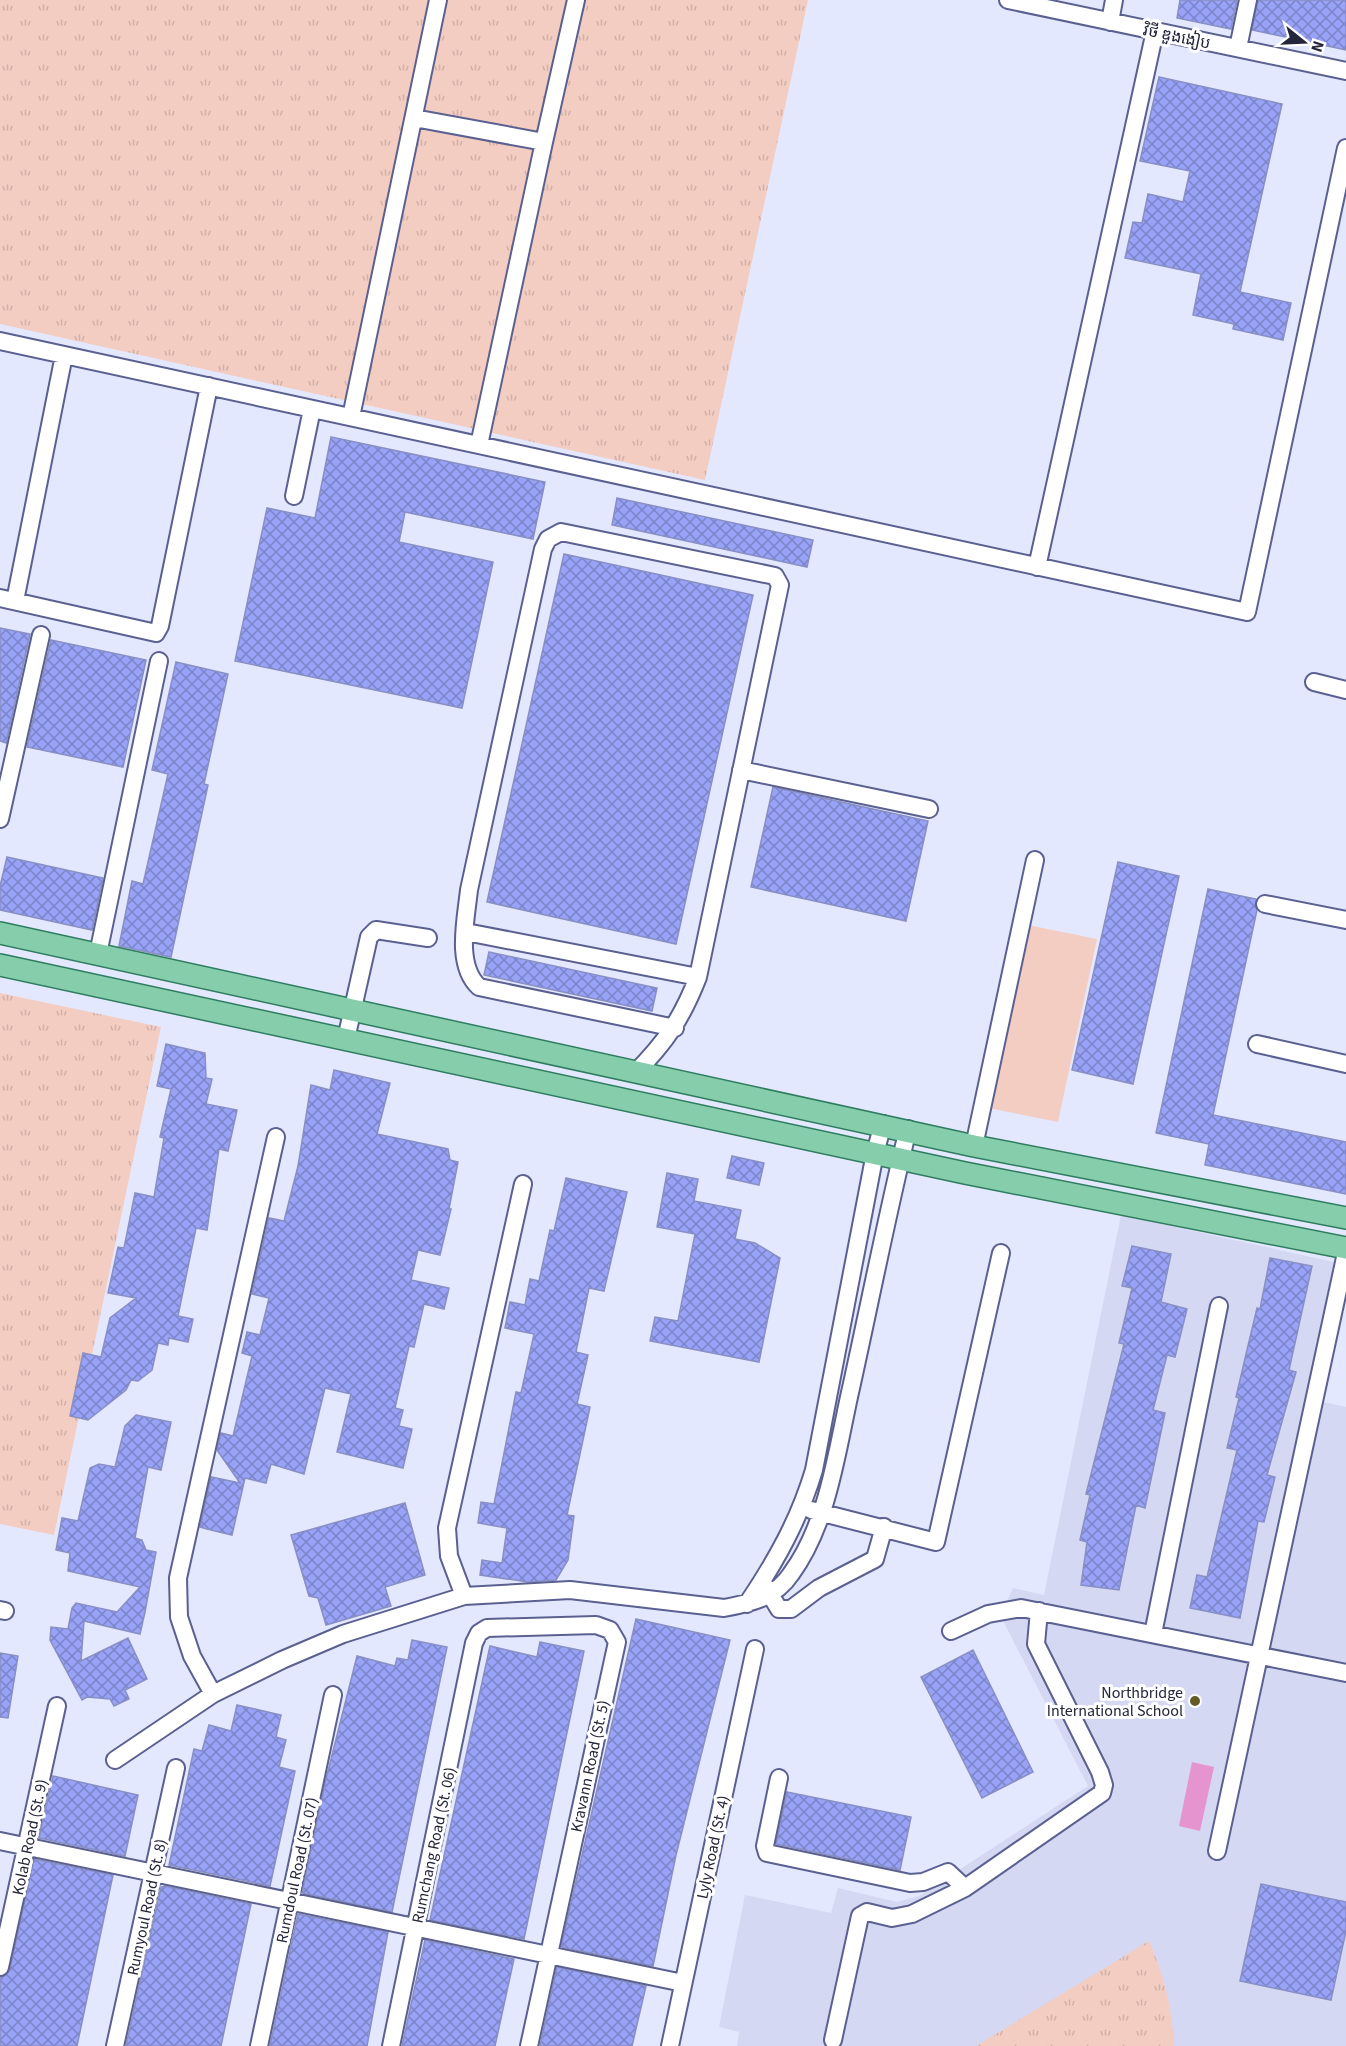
<svg xmlns="http://www.w3.org/2000/svg" width="1346" height="2046" viewBox="0 0 1346 2046" font-family="'Source Sans 3','Noto Sans Khmer',sans-serif">
  <defs>
    <pattern id="grass-tufts" width="24" height="20" patternUnits="userSpaceOnUse" patternTransform="scale(1.5)"><rect width="24" height="20" fill="#f3cdc2"/><path d="M3 7l-1-3M5 7V3M7 7l1-3M15 17l-1-3M17 17v-4M19 17l1-3" fill="none" stroke="#d0b0a7"/></pattern>
    <pattern id="building-cross-hatch" width="8" height="8" patternUnits="userSpaceOnUse" patternTransform="scale(1.5)"><rect width="8" height="8" fill="#98a2f7"/><path d="M0 0l8 8M0 8l8-8" fill="none" stroke="#7c84c9"/></pattern>
  </defs>
  <rect width="100%" height="100%" fill="#e4e8fe"/>
  <path fill="#d4d8f2" d="M1121 1215 1334 1262 1306 1398 1346 1407V2046H737L739 2032 719 2027 745 1895 831 1913 838 1888 897 1902 919 1896 1088 1786 1000 1615 1013 1588 1044 1595Z"/>
  <path fill="url(#grass-tufts)" d="M0 0H808L705 480 0 324Z
    M0 993 161 1027 54 1535 0 1524Z
    M1149 1941C1164 1976 1172 2007 1174 2046H976Z"/>
  <path fill="#f3cdc2" d="M1028 925 1097 939 1058 1122 989 1108Z"/>
  <path fill="#e694cf" d="M1192 1762 1214 1767 1200 1831 1179 1826Z"/>
  <path fill="url(#building-cross-hatch)" stroke="#888fc3" stroke-width="1.5" d="M1180 0H1237L1231 29 1177 18Z
    M1258 0H1346V50L1252 30Z
    M1159 77 1282 104 1240 292 1291 303 1283 340 1233 329 1234 324 1193 315 1201 274 1125 258 1133 222 1142 223 1148 194 1183 202 1190 171 1140 161Z
    M331 437 545 482 533 539 405 512 399 542 493 562 462 708 235 661 267 508 315 518Z
    M617 498 813 540 807 567 612 525Z
    M564 554 753 595 676 944 487 902Z
    M0 628 30 634 6 743 0 741Z
    M51 640 146 660 123 767 27 747Z
    M176 662 228 674 204 784 208 785 171 957 119 946 132 881 143 884 168 774 152 770Z
    M773 787 928 821 906 921 751 887Z
    M7 857 103 878 92 930 0 910V886Z
    M1118 862 1179 876 1133 1084 1072 1070Z
    M1208 889 1256 899 1257 910 1213 1115 1346 1142V1194L1205 1165 1209 1144 1156 1133Z
    M489 952 657 988 652 1011 484 975Z
    M166 1044 205 1053 206 1078 212 1079 206 1104 237 1110 228 1151 219 1149 207 1230 196 1228 178 1316 193 1319 188 1342 169 1338 168 1345 158 1343 152 1370 138 1381 131 1380 126 1390 88 1420 70 1416 83 1353 101 1357 110 1318 136 1298 108 1293 118 1247 124 1248 135 1193 154 1197 164 1138 160 1137 171 1089 157 1086Z
    M334 1070 390 1083 377 1134 448 1149 450 1160 458 1162 449 1209H451L440 1255 418 1250 411 1280 449 1288 444 1309 424 1304 414 1347 409 1346 395 1408 403 1410 399 1426 412 1429 403 1468 337 1452 351 1394 325 1388 304 1474 271 1464 266 1483 245 1478 232 1535 207 1529 200 1527 211 1477 240 1483 217 1450 221 1433 233 1436 252 1356 242 1353 247 1332 260 1335 269 1298 252 1294 269 1218 284 1221 298 1166 311 1085 330 1090Z
    M732 1156 764 1163 759 1185 727 1178Z
    M667 1173 698 1179 694 1201 741 1210 735 1239 755 1243 780 1258 759 1362 650 1341 655 1317 678 1321 695 1234 657 1227Z
    M566 1178 627 1192 604 1291 589 1288 576 1352 588 1355 577 1404 590 1407 567 1515 574 1516 568 1560 556 1580 528 1582 480 1575 482 1560 502 1563 507 1528 478 1523 481 1502 494 1504 516 1392 521 1393 534 1334 505 1328 510 1302 525 1305 530 1279 539 1281 550 1230 554 1231Z
    M1132 1246 1171 1254 1161 1302 1187 1309 1175 1357 1167 1355 1153 1410 1165 1413 1145 1508 1136 1505 1119 1590 1081 1585 1087 1542 1080 1540 1090 1495 1086 1494 1124 1344 1119 1343 1132 1288 1122 1286Z
    M1270 1258 1312 1266 1289 1370 1296 1372 1267 1475 1275 1477 1264 1522 1258 1521 1240 1618 1190 1608 1197 1575 1207 1577 1237 1450 1227 1448 1239 1398 1236 1397 1247 1350 1257 1308 1260 1309Z
    M136 1415 171 1422 161 1470 148 1467 135 1538 142 1540 146 1550 156 1552 145 1612 140 1634 84 1621 81 1661 128 1638 147 1679 125 1690 129 1699 114 1706 110 1699 87 1697 82 1700 50 1640 51 1627 68 1629 72 1608 76 1603 117 1612 140 1587 68 1571 70 1553 56 1550 62 1518 78 1521 90 1468 99 1464 115 1467 125 1426Z
    M405 1503 425 1575 385 1587 391 1606 326 1625 318 1598 309 1596 291 1535Z
    M636 1619 730 1640 676 1855 653 1966 561 1947Z
    M412 1640 447 1647 392 1912 302 1893 326 1779 357 1656 395 1666 397 1658 408 1660Z
    M540 1642 584 1651 524 1939 430 1920 490 1646 537 1657Z
    M973 1650 1033 1772 982 1798 921 1677Z
    M0 1653 18 1656 8 1718 0 1717Z
    M237 1705 281 1715 276 1737 286 1740 279 1767 295 1771 270 1886 169 1865 194 1749 202 1751 209 1725 231 1731Z
    M53 1776 138 1795 125 1856 39 1838Z
    M787 1792 911 1817 900 1870 776 1844Z
    M34 1859 113 1875 77 2046H0V1983L1 1977 10 1969Z
    M1261 1884 1346 1902V1931L1331 2000 1240 1981Z
    M165 1886 251 1904 221 2046H126L161 1887Z
    M298 1914 388 1932 367 2046H270Z
    M425 1940 514 1959 495 2046H402Z
    M557 1967 646 1986 632 2046H540Z"/>
  <g fill="none" stroke-linecap="round" stroke-linejoin="round">
    <g stroke="#5a6090" stroke-width="20">
      <path id="minor" d="M1008 0 1346 71
        M1110 22 1114 0
        M1238 48 1248 0
        M414 118 544 142 576 0
        M0 341 1247 612 1346 148
        M351 417 438 0
        M479 445 544 142
        M294 496 312 409
        M1037 567 1155 31
        M0 598 156 633 160 626 209 386
        M15 601 64 355
        M1314 682 1346 690
        M741 770 929 809
        M0 819 41 635
        M1265 904 1346 920
        M466 932 698 977
        M98 954 159 661
        M346 1039 369 937 376 930 428 938
        M1257 1044 1346 1064
        M635 1073C666 1042 682 1018 698 977L780 585 775 576 561 532 548 539 543 549 469 890C466 919 455 965 479 987L675 1028
        M974 1146 1035 860
        M811 1510 936 1542 1001 1253
        M765 1586 779 1609H791L819 1588 875 1559 884 1527
        M464 1596 449 1556 447 1528 523 1184
        M747 1604C776 1561 799 1520 814 1470L875 1153 883 1124
        M0 1610 5 1611
        M951 1631 988 1614 1021 1608 1346 1673
        M1153 1634 1219 1306
        M213 1694 192 1656 179 1617 178 1578 276 1137
        M115 1760 213 1694 282 1660 343 1634 464 1596 570 1590 724 1608C751 1603 775 1598 791 1574 829 1522 837 1449 851 1388 870 1302 887 1215 908 1129
        M779 1778 765 1846 767 1853 910 1883 923 1882 948 1872 965 1888
        M0 1841 683 1983
        M1217 1851 1346 1253
        M0 1967 57 1706
        M833 2040 860 1916 867 1912 892 1918 912 1914 965 1888 1102 1793 1104 1785 1100 1772 1036 1644 1039 1611
        M115 2046 176 1768
        M259 2046 333 1695
        M391 2046 474 1643 479 1633 487 1628 596 1625 610 1630 617 1642 529 2046
        M670 2046 755 1649"/>
    </g>
    <g stroke="#2f7d5f" stroke-width="24">
      <path id="major" d="M0 933 974 1146 1346 1218
        M0 965 965 1173 1346 1248"/>
    </g>
    <use href="#minor" stroke="#fff" stroke-width="16"/>
    <use href="#major" stroke="#86cdab" stroke-width="21"/>
  </g>
  <circle fill="#655b27" stroke="#fff" stroke-width="2" cx="1195" cy="1701" r="6"/>
  <g text-anchor="middle" stroke-width="6" stroke-linejoin="round" paint-order="stroke">
    <g font-size="16" fill="#23253a" stroke="#fff">
      <text transform="translate(1177 36) rotate(12)" y="6">វិថី ឌួងងៀប</text>
      <text transform="translate(589 1766) rotate(-78)" y="6">Kravann Road (St. 5)</text>
      <text transform="translate(29 1837) rotate(-78)" y="6">Kolab Road (St. 9)</text>
      <text transform="translate(433 1845) rotate(-78)" y="6">Rumchang Road (St. 06)</text>
      <text transform="translate(712 1847) rotate(-78)" y="6">Lyly Road (St. 4)</text>
      <text transform="translate(296 1870) rotate(-78)" y="6">Rumdoul Road (St. 07)</text>
      <text transform="translate(146 1907) rotate(-78)" y="6">Rumyoul Road (St. 8)</text>
    </g>
    <g font-size="16" fill="#23253a" stroke="#fff" text-anchor="end">
      <text x="1183" y="1698">Northbridge<tspan x="1183" dy="18">International School</tspan></text>
    </g>
  </g>
  <g transform="translate(1304 42) rotate(108)" stroke="#ffffff" stroke-width="4.5" paint-order="stroke">
  <path d="M0-4.5L10 22L0 15L-10 22Z" fill="#23253a"/>
  <text y="-9" font-size="16" font-weight="bold" text-anchor="middle" fill="#23253a">N</text>
  </g>
</svg>
